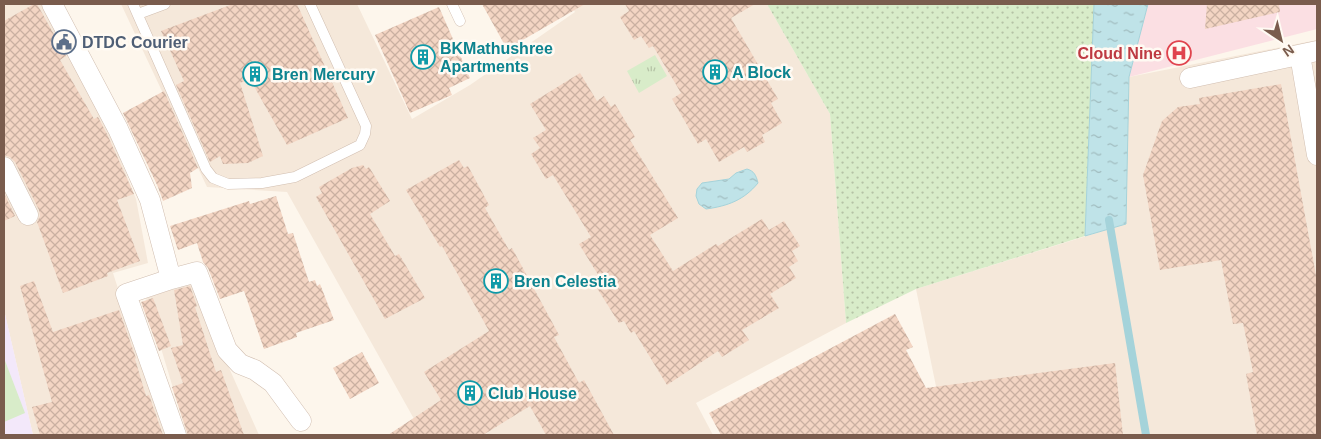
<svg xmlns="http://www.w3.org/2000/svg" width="1321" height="439" viewBox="0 0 1321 439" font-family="Arial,sans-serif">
  <defs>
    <pattern id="grass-dots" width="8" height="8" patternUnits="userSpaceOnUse" patternTransform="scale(1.25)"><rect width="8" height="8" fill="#d8ecc9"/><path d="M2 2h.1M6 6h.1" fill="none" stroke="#b4c2a5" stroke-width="1.8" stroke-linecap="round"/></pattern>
    <pattern id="park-tufts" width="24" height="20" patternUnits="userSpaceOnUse" patternTransform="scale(1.25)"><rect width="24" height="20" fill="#d8ecc9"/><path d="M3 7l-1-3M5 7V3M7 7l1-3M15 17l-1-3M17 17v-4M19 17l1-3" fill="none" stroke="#b4c2a5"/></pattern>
    <pattern id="water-ripples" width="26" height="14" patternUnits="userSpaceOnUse" patternTransform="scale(1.25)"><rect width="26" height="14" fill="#bfe3e8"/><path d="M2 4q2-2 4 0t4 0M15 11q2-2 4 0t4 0" fill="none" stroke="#a0bbbe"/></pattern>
    <pattern id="building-cross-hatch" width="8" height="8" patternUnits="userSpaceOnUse" patternTransform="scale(1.25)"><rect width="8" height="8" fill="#f3d5c3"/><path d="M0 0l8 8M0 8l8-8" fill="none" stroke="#cab0a1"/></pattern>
  </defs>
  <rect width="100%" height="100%" fill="#fdf6ec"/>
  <path fill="#f5e8da" d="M11 4H41L112 138 136 199 148 263 113 273 165 435H33L4 310V6Z
    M121 4H357L412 119 470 85 575 12 570 4H767L830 114 846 323 696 403 713 435H423L287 192 207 187Z
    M1317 40V435H946L916 289 1125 224 1129 77Z
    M191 283 259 435H187L146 298Z"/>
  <path fill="#f3e8fa" d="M4 310 33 435H4Z"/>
  <path fill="#fbdfe3" d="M1148 4H1317V29L1129 77Z"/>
  <path fill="url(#grass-dots)" d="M767 4H1094L1085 236 916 289 846 323 830 114Z"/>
  <path fill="url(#park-tufts)" d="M655 55 667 76 639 93 627 71Z"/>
  <path fill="#d8ecc9" d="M4 358 25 413 4 422Z"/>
  <path fill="url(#water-ripples)" stroke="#a5d3da" d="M1094 4H1148L1129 77 1126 224 1085 236Z
    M747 169C754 171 756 175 758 183 744 200 728 206 706 209L699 204 696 196 697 189 702 183 729 179 736 173Z"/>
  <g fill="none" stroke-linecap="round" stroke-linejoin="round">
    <path stroke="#a5d3da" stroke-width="8" d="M1109 220 1146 435"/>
  </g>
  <path fill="url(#building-cross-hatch)" d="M34 4H37L66 56 60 60 94 119 98 117 107 134 134 194 117 200 140 261 107 273 108 276 63 293 37 222 40 216 39 210 15 162 10 157 4 155V21Z
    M233 4H297L348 118 287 145 250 79 240 83 263 156 248 163 223 164 220 156 210 162 176 85 184 81 161 31Z
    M482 4H585L507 49Z
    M625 4H755L731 18 778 99 771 103 782 123 762 135 765 142 747 152 744 147 719 162 706 139 698 144 672 99 681 93 653 46 649 48 641 36 634 40 620 17 629 11Z
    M1207 4H1279L1280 12 1205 29Z
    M439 7 470 78 449 88 452 95 410 113 375 35Z
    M580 73 597 101 604 96 611 107 615 104 635 137 630 140 678 218 650 235 673 271 716 244 718 246 762 219 769 230 784 221 800 246 792 251 798 261 789 267 796 278 770 294 779 308 742 330 749 340 722 357 718 351 667 385 634 331 631 333 624 321 619 323 595 285 602 281 579 244 591 237 553 175 546 179 531 154 540 148 533 138 546 130 530 104Z
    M1281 84 1317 281V435H1257L1246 374 1253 372 1243 323 1233 324 1221 260 1160 270 1143 175 1162 121 1178 107 1200 104 1199 98Z
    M164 91 198 168 190 173 192 188 163 201 158 187 123 113Z
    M459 160 464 168 468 166 489 205 485 208 509 250 512 248 559 335 554 337 579 383 584 380 614 435H546L530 406 483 435H388L441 400 424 372 489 331 442 246 440 247 406 190Z
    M363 165 366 169 369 167 390 201 370 214 395 256 399 254 425 298 385 319 316 197 322 193 319 187 352 168Z
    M4 193 15 216 4 221Z
    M276 196 288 234 293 233 309 282 315 280 317 286 320 284 334 320 296 333 297 337 264 349 244 291 220 299 208 268 203 262 197 243 178 250 170 226 249 201 250 204Z
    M34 281 53 332 119 310 136 358 135 359 146 396 149 395 163 435H40L32 407 52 402 20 286Z
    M190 286 197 306 195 307 216 372 221 370 244 435H188L172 387 183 383 171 348 183 345 174 290Z
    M153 298 171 346 159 351 141 302Z
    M895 314 913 347 906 350 926 388 1115 363 1123 435H721L709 413Z
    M362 352 379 383 350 399 333 368Z"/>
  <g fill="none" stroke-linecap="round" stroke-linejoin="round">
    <g stroke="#d1beb0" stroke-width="11">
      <path id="service" d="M133 4 206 169 213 178 228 184 262 183 295 177 360 145 365 134 366 126 310 4
        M452 4 460 21
        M138 14 165 4"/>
    </g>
    <g stroke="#d1beb0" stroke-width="21">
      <path id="minor" d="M52 4 118 129 150 200 171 279 126 294 176 435
        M1300 55 1317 155
        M1190 78 1317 51
        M4 167 28 215
        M171 279 197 272 227 350 240 364 255 370 273 383 301 421"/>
    </g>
    <use href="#service" stroke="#fff" stroke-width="10"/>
    <use href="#minor" stroke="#fff" stroke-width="20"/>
  </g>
  <defs>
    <g id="civic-ring" transform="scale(1.25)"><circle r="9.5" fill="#fffaf3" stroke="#5c6f8a" stroke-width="1.5"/><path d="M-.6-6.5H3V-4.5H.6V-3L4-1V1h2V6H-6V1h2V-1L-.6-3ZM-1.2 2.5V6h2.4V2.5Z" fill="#5c6f8a"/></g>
    <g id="hospital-ring" transform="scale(1.25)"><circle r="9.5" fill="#fffaf3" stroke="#e0444e" stroke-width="1.5"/><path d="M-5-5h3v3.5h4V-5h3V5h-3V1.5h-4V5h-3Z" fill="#e0444e"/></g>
    <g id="building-ring" transform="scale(1.25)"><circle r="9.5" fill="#fffaf3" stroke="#0f9aa8" stroke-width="1.5"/><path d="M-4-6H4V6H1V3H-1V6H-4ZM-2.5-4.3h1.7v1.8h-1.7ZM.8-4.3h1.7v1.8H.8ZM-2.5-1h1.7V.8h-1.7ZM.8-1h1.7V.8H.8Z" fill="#0f9aa8"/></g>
  </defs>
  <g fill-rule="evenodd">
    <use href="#civic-ring" x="64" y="42"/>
    <use href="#hospital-ring" x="1179" y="53"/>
    <use href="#building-ring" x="423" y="57"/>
    <use href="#building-ring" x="715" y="72"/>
    <use href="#building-ring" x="255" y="74"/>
    <use href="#building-ring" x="496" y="281"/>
    <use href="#building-ring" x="470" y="393"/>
  </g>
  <g text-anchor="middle" stroke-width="5" stroke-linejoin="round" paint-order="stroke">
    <g font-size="16" font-weight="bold" fill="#4e5e75" stroke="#fffaf3" text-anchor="start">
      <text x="82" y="48">DTDC Courier</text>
    </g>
    <g font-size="16" font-weight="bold" fill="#0d838f" stroke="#fffaf3" text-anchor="start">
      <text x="440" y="54">BKMathushree<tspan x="440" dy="18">Apartments</tspan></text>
      <text x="732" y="78">A Block</text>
      <text x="272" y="80">Bren Mercury</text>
      <text x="514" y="287">Bren Celestia</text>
      <text x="488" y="399">Club House</text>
    </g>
    <g font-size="16" font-weight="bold" fill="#be3a42" stroke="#fffaf3" text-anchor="end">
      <text x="1162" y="59">Cloud Nine</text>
    </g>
  </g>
  <rect width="1321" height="439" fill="none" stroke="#7a5c4d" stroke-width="10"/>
  <g transform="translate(1281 40) rotate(145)" stroke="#fffaf3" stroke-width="4" paint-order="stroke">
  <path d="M0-4L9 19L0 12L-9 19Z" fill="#7a5c4d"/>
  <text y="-8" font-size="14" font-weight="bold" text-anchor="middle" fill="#7a5c4d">N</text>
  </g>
</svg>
